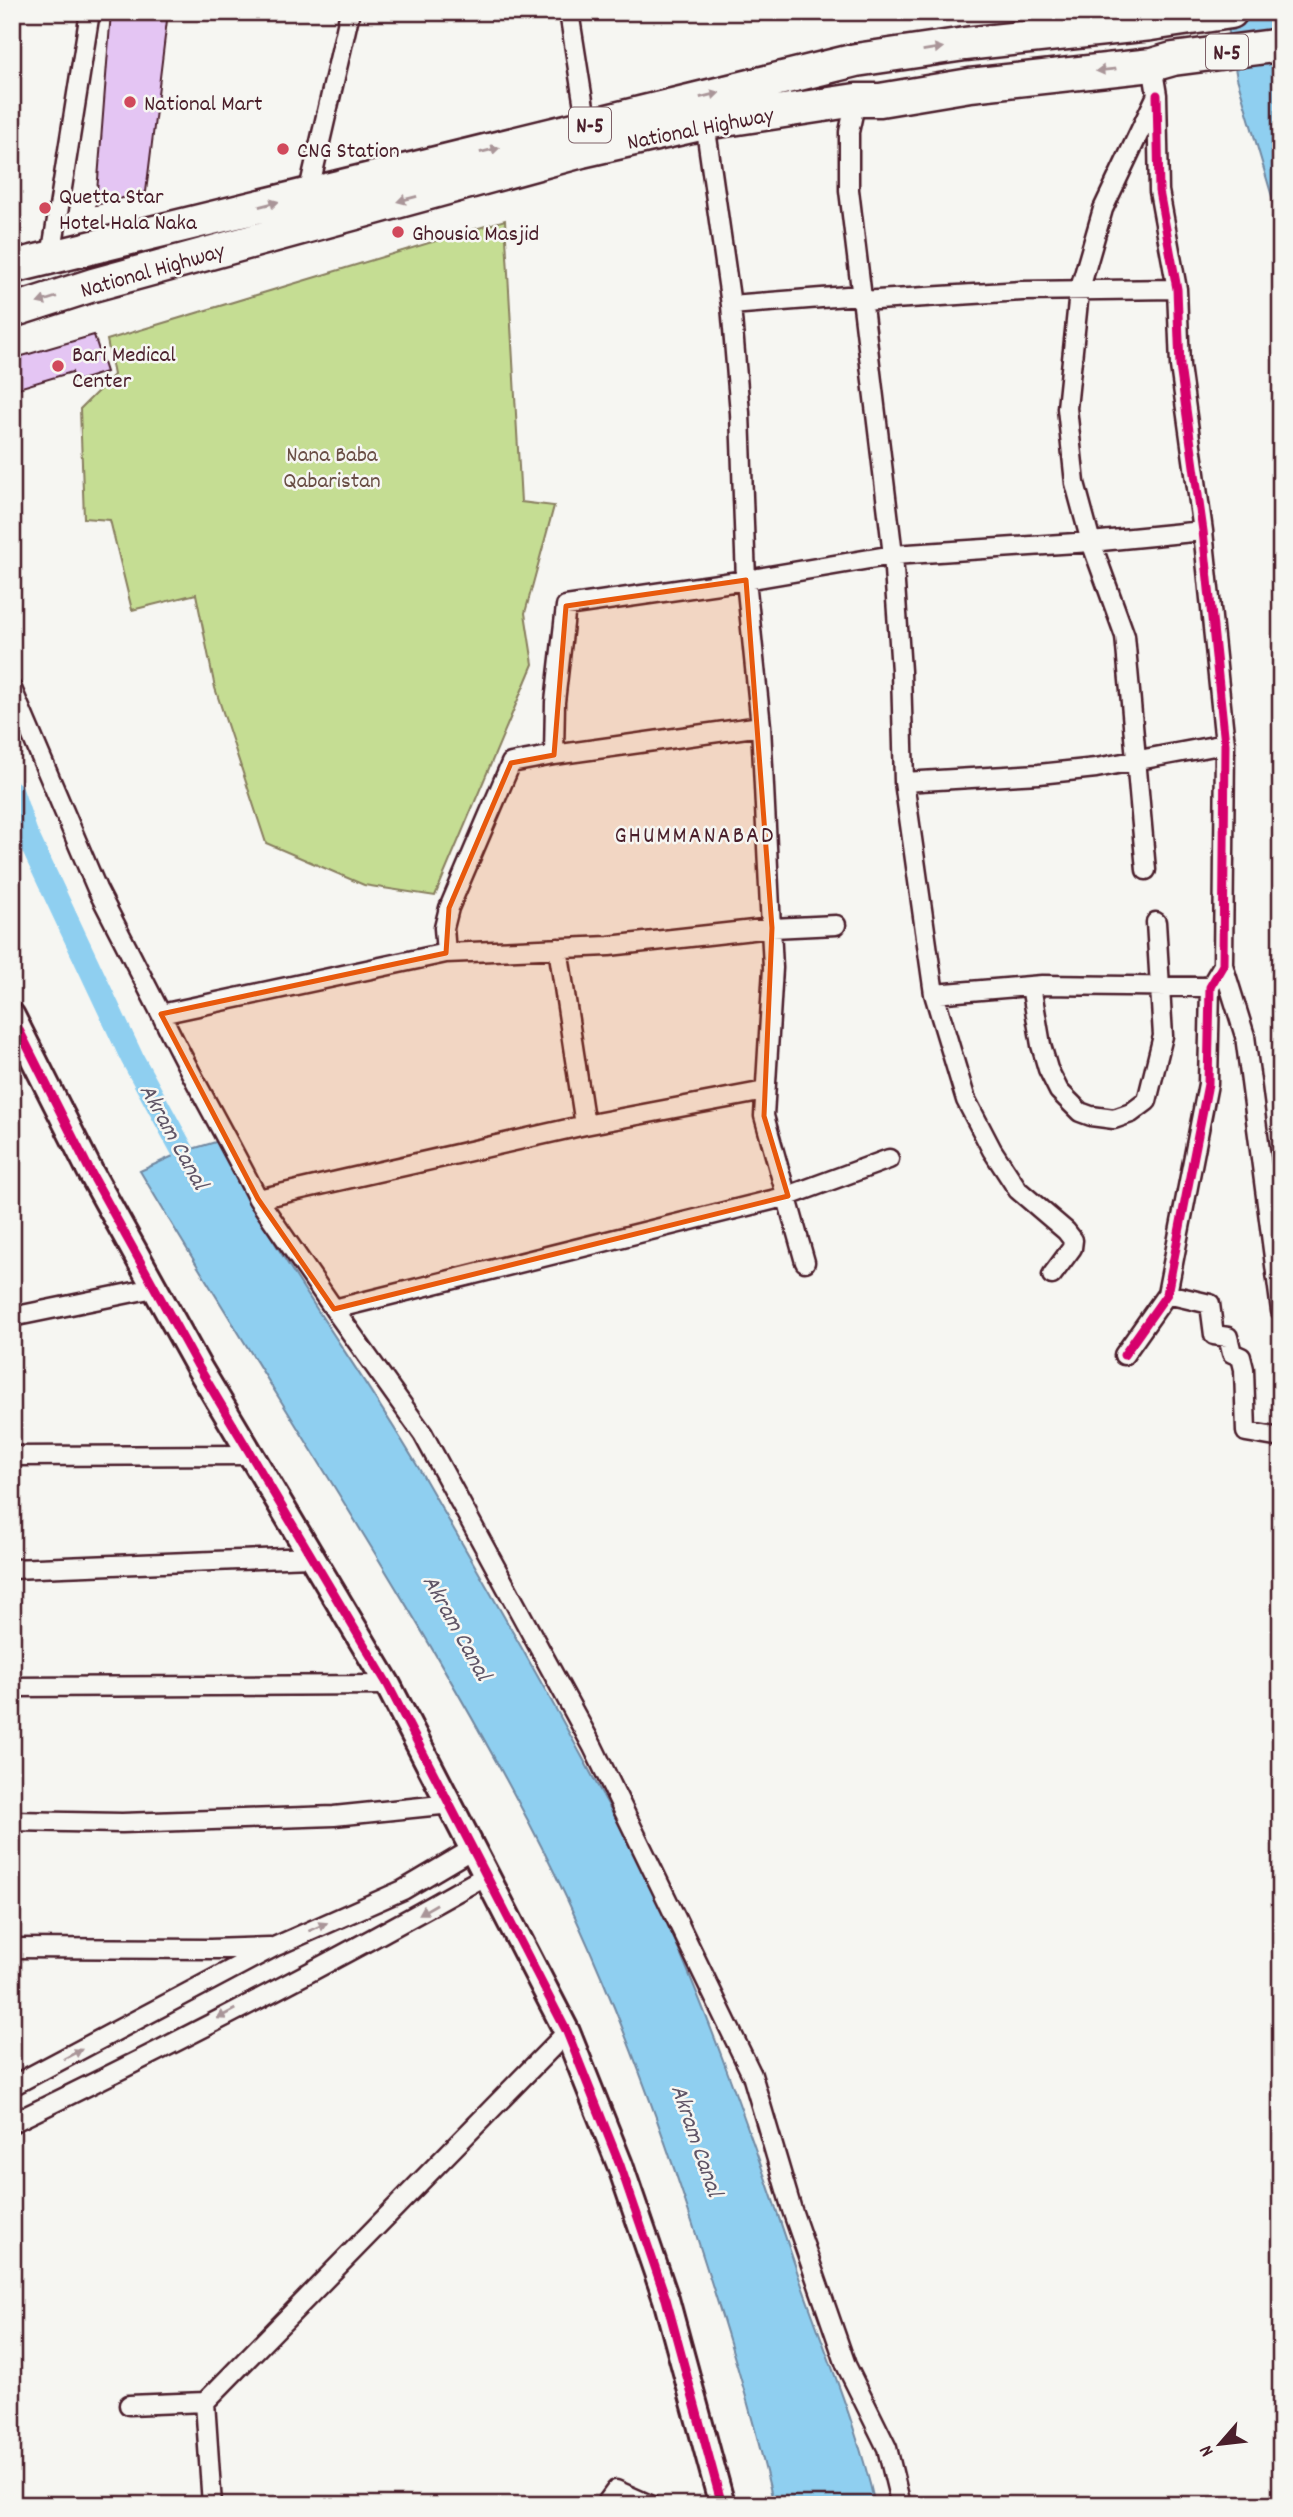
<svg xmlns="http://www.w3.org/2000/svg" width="1293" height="2517" viewBox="0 0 1293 2517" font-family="Dekko,sans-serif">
  <rect width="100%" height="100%" fill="#f6f6f2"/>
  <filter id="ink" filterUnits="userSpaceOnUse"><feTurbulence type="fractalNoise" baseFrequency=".0143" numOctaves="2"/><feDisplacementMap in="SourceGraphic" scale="14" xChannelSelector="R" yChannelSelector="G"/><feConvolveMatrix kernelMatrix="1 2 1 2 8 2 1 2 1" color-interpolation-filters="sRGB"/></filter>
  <g filter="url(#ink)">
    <path fill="#c5dd93" stroke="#887e5f" stroke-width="2" d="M505 220 521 502 554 506 525 613 533 664 435 896 364 885 266 843 215 688 196 594 132 610 110 520 84 518 80 409 114 375 107 340Z"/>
    <path fill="#8fcff0" stroke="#7389a1" stroke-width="2" d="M1224 12H1281V227L1237 78Z
      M219 1141C274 1256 353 1357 418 1467 475 1566 533 1665 587 1766 606 1802 627 1837 645 1874 707 2005 754 2143 800 2280 826 2355 858 2428 875 2505H774C752 2410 723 2318 693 2225 645 2079 590 1934 516 1798 401 1583 264 1380 140 1171L182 1152Z"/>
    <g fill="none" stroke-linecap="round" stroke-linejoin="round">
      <path stroke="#8fcff0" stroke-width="23" d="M12 792 26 833 132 1058 198 1179"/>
    </g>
    <path fill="#e4c5f3" stroke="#4a1f2b" stroke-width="2" d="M111 12H168L146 192 96 205Z
      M94 335 106 372 74 382 72 372 12 390V359Z"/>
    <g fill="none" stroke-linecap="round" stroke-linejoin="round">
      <g stroke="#4a1f2b" stroke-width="23">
        <path id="street" d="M569 12 587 126
          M856 100 849 132V190L893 555 901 671 904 782 934 994 1042 985 1210 987
          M705 123 731 305 740 413 746 580 761 726 773 968 764 1116 805 1262
          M308 194 350 12
          M51 257 90 12
          M861 301 1022 291 1177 289
          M731 305 860 295
          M12 689 97 889 161 1014 446 953 609 946 772 928 836 925
          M761 726 554 755 555 702 566 606 746 580 893 555 1091 542 1203 531
          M904 782 1039 774 1096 768 1225 744
          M1146 870 1125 636 1091 542 1075 483 1067 408 1079 292 1103 209 1157 95 1152 65
          M558 948 585 1125
          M446 953 444 928 449 908 511 763 554 755
          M1223 965 1245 1036 1281 1311
          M1031 986 1041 1045 1048 1069 1059 1091 1080 1112 1091 1116 1114 1119 1131 1113 1147 1101 1163 1036 1156 922
          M934 994 966 1100 992 1150 1018 1190 1066 1231 1073 1240 1072 1248 1052 1275
          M161 1014C191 1077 227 1137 258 1199L585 1125 765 1091
          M258 1199 334 1309 788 1196 889 1159
          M1167 1294 1210 1304 1214 1335 1228 1337 1232 1353 1241 1357 1244 1369 1246 1432 1281 1438
          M334 1309 423 1434 593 1747 752 2075 792 2210 846 2365 887 2448 901 2505
          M12 1317 154 1288
          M1124 1355 1167 1294 1208 1084 1210 987 1223 965 1225 744 1203 531 1180 366 1177 289 1159 191 1157 95
          M12 1456 250 1455
          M12 1569 311 1557
          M12 1687 388 1685
          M12 1821 122 1823 334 1816 451 1804
          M12 1948 210 1949 270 1947
          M12 2086 274 1947 403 1890 474 1848
          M12 2123C173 2045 332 1963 487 1875
          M205 2402 212 2505
          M129 2405 205 2402 567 2032
          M605 2505 616 2490 650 2505"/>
      </g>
      <g stroke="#4a1f2b" stroke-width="30">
        <path id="secondary" d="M12 1016 90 1171 198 1366 388 1685 567 2032 620 2165 666 2299 722 2505"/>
      </g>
      <g stroke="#4a1f2b" stroke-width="37">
        <path id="highway" d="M12 267 856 60 965 44 1151 24 1231 12
          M12 311 93 285 582 151 705 123 856 100H880L970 85 1152 65 1173 59 1281 45"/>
      </g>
      <use href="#street" stroke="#f6f6f2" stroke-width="18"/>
      <use href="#secondary" stroke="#f6f6f2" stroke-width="24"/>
      <use href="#highway" stroke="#f6f6f2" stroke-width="32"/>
      <g stroke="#f6f6f2" stroke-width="13">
        <path id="cycleway" d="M12 1016 90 1171 198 1366 388 1685 567 2032 620 2165 666 2299 722 2505
          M1124 1355 1167 1294 1208 1084 1210 987 1223 965 1225 744 1203 531 1180 366 1177 289 1159 191 1157 95"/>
      </g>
      <use href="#cycleway" stroke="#d6006c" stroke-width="9"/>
    </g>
    <defs><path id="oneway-solid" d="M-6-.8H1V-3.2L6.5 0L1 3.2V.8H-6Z" transform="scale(1.75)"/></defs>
    <g fill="#a99598">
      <use href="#oneway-solid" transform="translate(933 49) rotate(-9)"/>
      <use href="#oneway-solid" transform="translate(1106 70) rotate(174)"/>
      <use href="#oneway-solid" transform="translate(710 95) rotate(-14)"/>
      <use href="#oneway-solid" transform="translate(490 150) rotate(-14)"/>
      <use href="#oneway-solid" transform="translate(407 199) rotate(165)"/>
      <use href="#oneway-solid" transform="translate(269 204) rotate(-14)"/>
      <use href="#oneway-solid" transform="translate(47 300) rotate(162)"/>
      <use href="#oneway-solid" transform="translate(428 1909) rotate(150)"/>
      <use href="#oneway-solid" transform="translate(318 1927) rotate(-24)"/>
      <use href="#oneway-solid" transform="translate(226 2014) rotate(152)"/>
      <use href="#oneway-solid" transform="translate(73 2054) rotate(-28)"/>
    </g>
  </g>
  <path fill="#e8590c" fill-opacity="0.2" stroke="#e8590c" stroke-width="5" stroke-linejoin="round" d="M746 580 772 928 764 1116 788 1196 334 1309 258 1199 161 1014 446 953 449 908 511 763 554 755 566 606Z"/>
  <g fill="#d1495b" stroke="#f6f6f2" stroke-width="2.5">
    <circle cx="130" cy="102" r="7"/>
    <circle cx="283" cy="149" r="7"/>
    <circle cx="45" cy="208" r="7"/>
    <circle cx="398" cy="232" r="7"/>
    <circle cx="58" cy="366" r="7"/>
  </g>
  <g text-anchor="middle" stroke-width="5" stroke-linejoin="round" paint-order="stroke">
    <g fill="#f6f6f2" stroke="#7e6067" stroke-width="2">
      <rect x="1206" y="34.5" width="42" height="35" rx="5"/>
      <rect x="569" y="107.5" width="42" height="35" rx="5"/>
    </g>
    <g font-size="21" font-weight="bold" fill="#4a1f2b">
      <text x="1227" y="59">N-5</text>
      <text x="590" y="132">N-5</text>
    </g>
    <g font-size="23" fill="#4a1f2b" stroke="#f6f6f2" text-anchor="start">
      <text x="144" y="110">National Mart</text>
      <text x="297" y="157">CNG Station</text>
      <text x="59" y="203">Quetta Star<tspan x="59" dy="26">Hotel Hala Naka</tspan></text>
      <text x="412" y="240">Ghousia Masjid</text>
      <text x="72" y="361">Bari Medical<tspan x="72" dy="26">Center</tspan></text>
    </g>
    <g font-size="23" fill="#4a1f2b" stroke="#f6f6f2">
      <text transform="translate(700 127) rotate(-11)" y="8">National Highway</text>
      <text transform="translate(152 269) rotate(-16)" y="8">National Highway</text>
    </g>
    <g font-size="23" fill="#694e45" stroke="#f6f6f2">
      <text x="332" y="461">Nana Baba<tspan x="332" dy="26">Qabaristan</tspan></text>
    </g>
    <g font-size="24" letter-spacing="2" fill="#4a1f2b" stroke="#f6f6f2">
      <text x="695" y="842">GHUMMANABAD</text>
    </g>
    <g font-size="24" font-style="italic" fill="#5f5466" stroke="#f6f6f2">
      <text transform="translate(175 1136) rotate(61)" y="8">Akram Canal</text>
      <text transform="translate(458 1627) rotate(61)" y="8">Akram Canal</text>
      <text transform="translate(698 2140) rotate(71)" y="8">Akram Canal</text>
    </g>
  </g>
  <rect width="1293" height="2517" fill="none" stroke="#f6f6f2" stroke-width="42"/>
  <rect x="21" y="21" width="1251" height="2475" fill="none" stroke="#4a1f2b" stroke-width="2.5" filter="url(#ink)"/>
  <g transform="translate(1220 2444) rotate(242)" stroke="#f6f6f2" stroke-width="5" paint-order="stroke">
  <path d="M0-5L12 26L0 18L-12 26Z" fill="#4a1f2b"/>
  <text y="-10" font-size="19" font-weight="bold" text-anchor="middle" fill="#4a1f2b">N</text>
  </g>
</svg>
